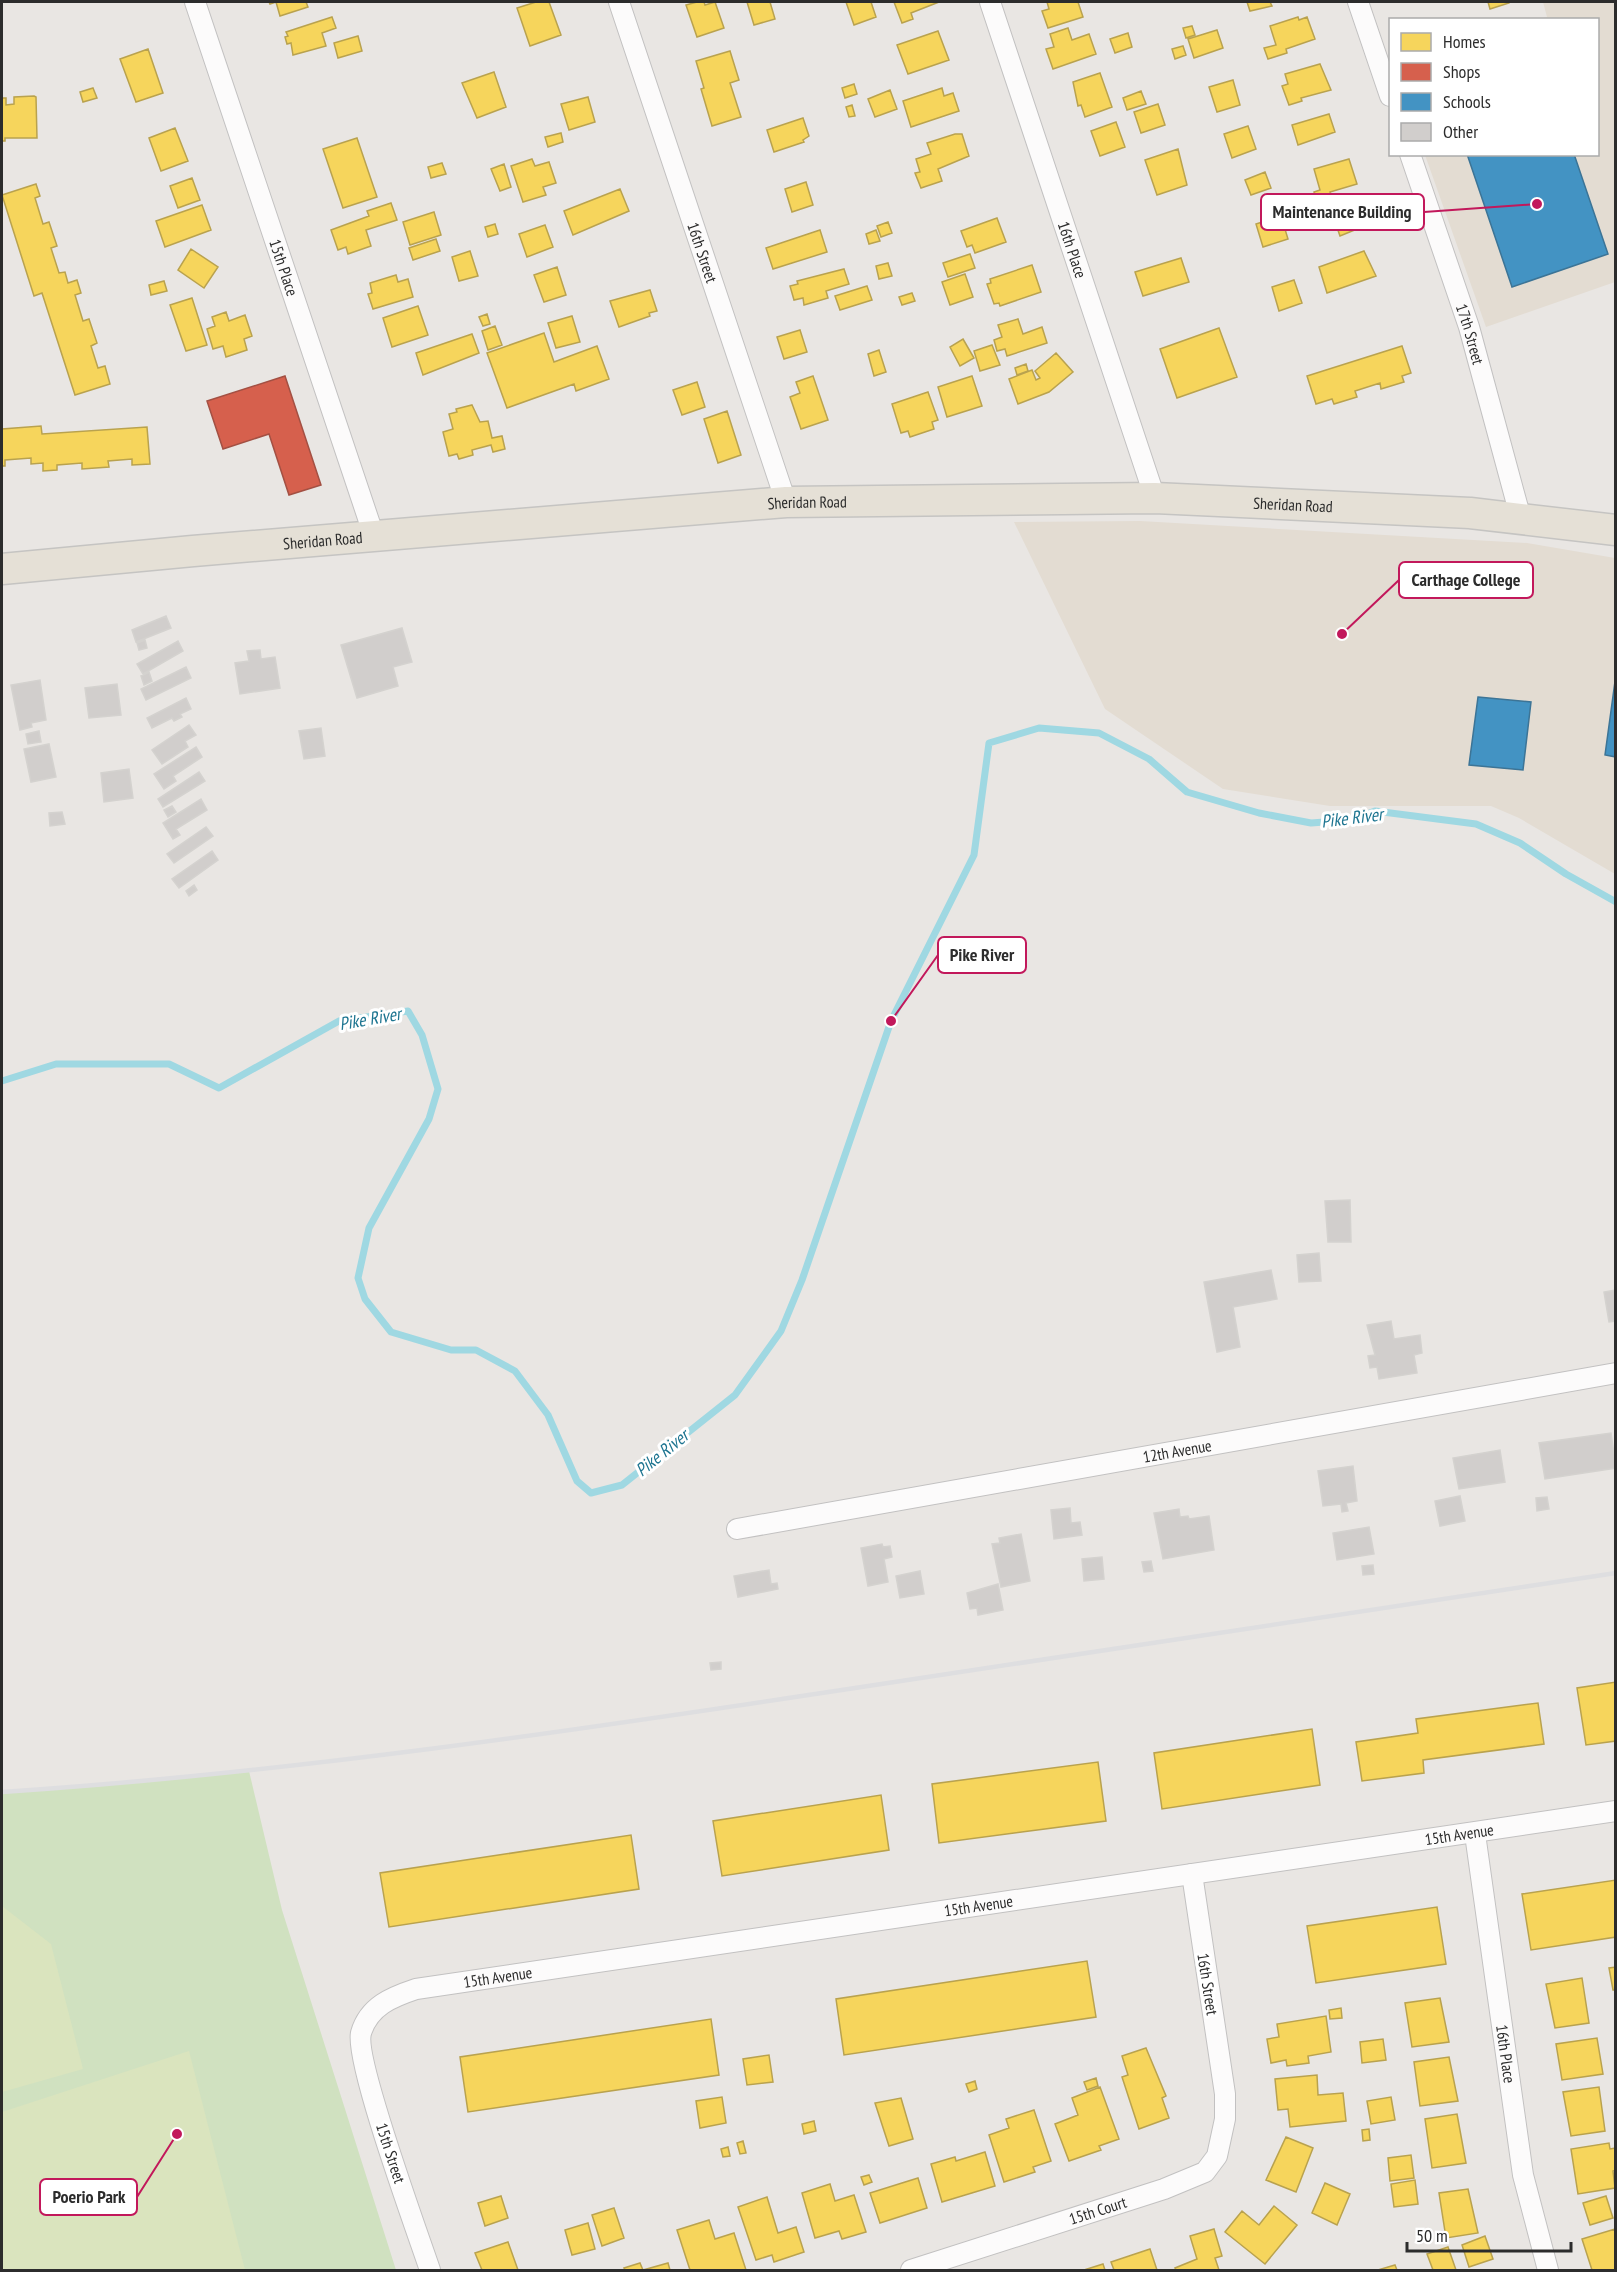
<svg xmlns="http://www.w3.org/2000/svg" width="1617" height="2272" viewBox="0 0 1617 2272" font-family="'PT Sans Narrow',sans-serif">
  <rect width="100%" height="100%" fill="#e9e6e3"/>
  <path fill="#e3dcd2" d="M1543 2H1615V282L1486 327 1425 155 1598 154V20L1539 19 1547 17Z
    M1140 521 1527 543 1615 558V874L1519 818 1491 806H1330L1223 789 1105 709 1014 522Z"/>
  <path fill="#d0e1c0" d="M249 1771 282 1910 396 2270H2V1792Z"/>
  <path fill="#dae4be" d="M2 1906 51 1944 83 2069 2 2092Z
    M189 2051 245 2270H2V2112Z"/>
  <path fill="#f6d55c" stroke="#b9a24e" stroke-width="1.5" d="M269 2H306L308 7 280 16 276 2 270 4Z
    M536 2H549L561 35 530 46 517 8Z
    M697 2H704L705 5 715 2 724 28 697 37 686 5Z
    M747 2H770L775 19 754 25Z
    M846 2H871L876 17 854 25Z
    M894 2H939L911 13 913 19 902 23Z
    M1047 2H1078L1083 17 1048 28 1042 11 1049 9Z
    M1247 2H1270L1272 6 1250 11Z
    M1488 2H1509V3L1490 9Z
    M332 17 336 28 322 33 326 46 293 55 291 43 287 44 285 37 288 36 286 32Z
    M1298 17 1299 20 1307 17 1315 39 1286 49 1287 53 1268 59 1264 48 1276 45 1270 26Z
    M1192 26 1195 35 1186 38 1183 28Z
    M1068 28 1072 40 1089 34 1096 54 1053 69 1046 49 1054 47 1050 34Z
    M1217 30 1223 48 1194 58 1188 39Z
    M938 31 949 60 908 74 897 45Z
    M1128 33 1132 47 1115 53 1110 39Z
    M358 36 362 51 338 58 334 43Z
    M1183 46 1186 55 1175 59 1172 49Z
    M148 49 163 93 136 102 120 59Z
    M730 51 739 80 730 83 741 117 712 126 701 89 704 88 696 61Z
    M1320 64 1331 90 1301 98 1302 101 1289 105 1282 86 1288 84 1285 74Z
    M494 72 506 107 477 118 462 83Z
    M1100 73 1112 107 1085 117 1081 105 1078 106 1073 82Z
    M1233 80 1240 105 1217 112 1209 87Z
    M854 84 857 94 845 98 842 88Z
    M93 88 97 98 83 102 80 92Z
    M942 88 944 96 953 93 959 111 911 127 903 101Z
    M890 90 897 109 875 117 868 99Z
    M1141 91 1146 104 1127 110 1123 98Z
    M34 96 36 97 37 138H5V141H2V98H6V105L14 104V97Z
    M588 97 595 122 569 130 561 104Z
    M1158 104 1165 125 1141 133 1134 112Z
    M852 105 855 116 849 117 846 107Z
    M1329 114 1335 132 1298 145 1292 125Z
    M803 118 809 136 803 140 804 142 774 152 767 130Z
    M1116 122 1125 147 1100 156 1091 131Z
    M1248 126 1256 149 1232 158 1224 134Z
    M175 128 188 161 161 171 149 138Z
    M561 133 563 142 548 147 545 137Z
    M955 134H962L969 156 938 169 942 181 921 188 915 173 920 172 916 159 931 154 927 143Z
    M357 138 377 197 343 208 323 149Z
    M1178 149 1187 185 1157 195 1145 160Z
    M532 159 535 166 549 162 556 183 543 187 546 195 523 202 511 166Z
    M1349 159 1357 184 1330 192 1332 198 1317 202 1314 192 1320 190 1314 169Z
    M442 163 446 174 431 178 428 167Z
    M504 164 511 187 500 191 491 169Z
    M1265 172 1271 188 1251 195 1245 180Z
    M192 178 200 200 178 208 170 186Z
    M806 182 813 205 792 212 785 189Z
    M36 184 40 196 35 198 43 224 49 222 57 246 51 248 59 273 65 272 68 283 77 280 81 293 75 295 83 321 89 319 97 343 91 346 98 368 105 366 110 384 75 395 42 293 34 296 2 195Z
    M620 189 629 211 573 235 564 211Z
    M391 203 397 220 366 230 371 246 348 254 346 247 338 250 331 230 369 216 367 211Z
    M202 205 211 230 165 247 156 221Z
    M1361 206 1362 208 1368 207 1374 222 1340 236 1333 216Z
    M434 212 441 235 410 245 403 222Z
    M1281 216 1288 239 1263 247 1256 224Z
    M997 218 1006 242 975 253 972 245 967 247 961 231Z
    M888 222 892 233 881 237 877 226Z
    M495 224 498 234 488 237 485 227Z
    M545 225 553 247 527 257 519 234Z
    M820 230 827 252 773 269 766 248Z
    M876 230 880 241 869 244 866 234Z
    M436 239 440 251 413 260 409 248Z
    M191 249 218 267 204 288 178 270Z
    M470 251 478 276 459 281 452 257Z
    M1364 251 1376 276 1327 293 1319 267Z
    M970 254 975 268 948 277 943 263Z
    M1181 258 1189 282 1143 296 1135 272Z
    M888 263 892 276 879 279 876 266Z
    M1032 265 1041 292 1000 306 999 303 994 304 987 284 991 283 990 279Z
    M557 267 566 295 544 302 534 275Z
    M844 269 849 284 826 291 828 298 804 305 803 298 794 300 790 286 798 284 797 281Z
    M965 274 973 297 950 305 942 282Z
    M396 275 398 282 408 279 413 297 373 309 368 294 372 293 370 283Z
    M1294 280 1302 303 1279 311 1272 287Z
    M164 281 167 291 151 295 149 285Z
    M867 286 872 300 840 310 835 296Z
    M650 290 657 311 649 313 650 316 619 327 610 301Z
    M912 293 915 301 902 305 899 297Z
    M192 298 207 345 186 351 170 305Z
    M418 306 428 335 392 347 383 318Z
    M226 312 229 321 245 315 252 336 244 339 247 350 226 357 223 346 213 349 207 329 215 326 212 317Z
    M487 314 490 324 483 326 479 317Z
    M572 316 580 342 556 348 548 323Z
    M1018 319 1023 334 1042 327 1047 343 1007 356 1005 349 997 351 994 340 1002 337 998 325Z
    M495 326 502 345 488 350 482 331Z
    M1219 328 1237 377 1177 398 1160 349Z
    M800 330 807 352 784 359 777 337Z
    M544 333 554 362 597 346 609 379 576 391 574 384 507 408 487 353Z
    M472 334 479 353 423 375 416 353Z
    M963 339 974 358 960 366 950 347Z
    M992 345 1000 365 980 371 974 351Z
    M1402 346 1411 373 1402 376 1404 382 1381 389 1380 383 1355 391 1357 397 1334 404 1332 399 1316 404 1307 376Z
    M879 350 886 372 874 376 868 354Z
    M1056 353 1073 372 1049 392 1018 404 1009 379 1032 370 1036 380 1040 378 1035 371Z
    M1026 364 1028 371 1017 375 1015 368Z
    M813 376 828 420 801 429 790 397 800 393 796 382Z
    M972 376 982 406 947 417 938 387Z
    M697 382 705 407 682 415 673 390Z
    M928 392 938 420 932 422 934 429 910 437 908 431 901 433 892 404Z
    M472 405 480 422 488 421 492 438 502 436 505 449 493 452 491 445 472 450 473 455 459 459 457 454 449 456 443 432 453 429 449 414 457 412 456 409Z
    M727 411 741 455 718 463 704 419Z
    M41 426 42 434 147 427 150 464 132 465V459L108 461 109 467 82 469V463L57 465V470L43 471V463L31 464V458L5 460V466H2V429Z
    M1616 1682V1741L1586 1745 1577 1688Z
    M1538 1703 1544 1744 1423 1760 1424 1773 1362 1781 1356 1742 1418 1733 1416 1719Z
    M1312 1729 1320 1785 1162 1809 1154 1753Z
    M1098 1762 1106 1821 939 1843 932 1784Z
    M881 1795 889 1850 722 1876 713 1821Z
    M631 1835 639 1889 389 1927 380 1873Z
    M1616 1880V1937L1531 1950 1522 1894Z
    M1437 1907 1446 1964 1316 1983 1307 1926Z
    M1087 1961 1096 2017 844 2055 836 1999Z
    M1616 1967V1990H1613L1609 1968Z
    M1582 1978 1589 2023 1555 2028 1546 1984Z
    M1440 1998 1449 2042 1412 2047 1405 2003Z
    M1341 2008 1342 2018 1330 2019 1329 2010Z
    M1326 2016 1331 2052 1308 2056 1309 2063 1287 2066 1286 2060 1271 2063 1267 2039 1279 2037 1277 2024Z
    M711 2019 719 2075 468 2112 460 2057Z
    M1597 2038 1603 2074 1562 2080 1556 2044Z
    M1383 2039 1386 2060 1362 2063 1360 2042Z
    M1146 2048 1166 2096 1162 2098 1169 2118 1139 2129 1122 2077 1128 2075 1122 2056Z
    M769 2055 773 2082 747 2085 743 2059Z
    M1449 2057 1458 2101 1420 2106 1414 2062Z
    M1317 2075 1318 2095 1343 2093 1346 2121 1290 2127 1288 2109 1278 2110 1275 2079Z
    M1096 2078 1098 2086 1087 2090 1084 2082Z
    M975 2081 977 2089 969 2092 966 2084Z
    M1100 2087 1119 2139 1099 2146 1101 2150 1069 2161 1055 2124 1078 2115 1072 2098Z
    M1599 2087 1605 2131 1571 2136 1563 2092Z
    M722 2097 726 2123 700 2128 696 2101Z
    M1391 2097 1395 2120 1371 2124 1367 2101Z
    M901 2098 913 2139 889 2146 875 2103Z
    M1034 2110 1051 2161 1033 2167 1035 2172 1004 2182 989 2135 1009 2128 1006 2119Z
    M1457 2114 1466 2163 1432 2168 1425 2119Z
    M814 2121 816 2131 804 2134 802 2124Z
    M1369 2129 1370 2140 1363 2141 1362 2130Z
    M1286 2137 1313 2148 1296 2192 1266 2180Z
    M743 2141 746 2153 740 2154 737 2143Z
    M1609 2143 1610 2149 1616 2148V2170L1613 2171 1615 2188 1578 2194 1571 2149Z
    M728 2147 730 2156 723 2157 721 2149Z
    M985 2152 995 2186 942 2202 931 2164 955 2157 956 2161Z
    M1411 2155 1414 2178 1390 2181 1388 2158Z
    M869 2175 872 2182 864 2185 861 2177Z
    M918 2178 927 2208 880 2223 870 2193Z
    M1415 2180 1418 2204 1394 2207 1391 2184Z
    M1325 2183 1350 2194 1337 2225 1312 2213Z
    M830 2184 835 2201 854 2195 866 2232 842 2239 839 2231 815 2238 802 2193Z
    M1468 2189 1478 2233 1446 2238 1439 2193Z
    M501 2196 508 2218 485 2226 478 2203Z
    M1606 2196 1613 2218 1590 2225 1583 2203Z
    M767 2197 778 2233 796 2227 804 2252 774 2262 772 2255 756 2260 738 2207Z
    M1274 2206 1297 2225 1265 2264 1225 2232 1242 2211 1259 2225Z
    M614 2208 624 2238 602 2246 592 2215Z
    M709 2220 715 2239 734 2233 746 2270H690L677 2230Z
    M588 2223 595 2249 572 2255 565 2230Z
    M1214 2229 1222 2256 1215 2258 1219 2270H1176L1175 2268 1197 2259 1190 2236Z
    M1615 2229 1616 2270H1592L1582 2239Z
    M1485 2236 1493 2259 1469 2267 1462 2245Z
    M508 2242 518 2270H482L475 2253Z
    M1448 2247 1456 2270H1433L1427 2254Z
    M1150 2249 1157 2270H1114L1111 2262Z
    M640 2263 643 2270 668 2263 670 2270H625L624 2268Z
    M1103 2264 1105 2270H1084Z
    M1395 2265 1397 2270H1378Z"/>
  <path fill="#d6604d" stroke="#a35043" stroke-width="1.5" d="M285 376 321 485 289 495 269 434 223 449 207 401Z"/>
  <path fill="#4393c3" stroke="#3c7496" stroke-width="1.5" d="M1467 154H1574L1608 254 1512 287Z
    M1616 674V757L1605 755Z
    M1478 697 1531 702 1523 770 1469 765Z"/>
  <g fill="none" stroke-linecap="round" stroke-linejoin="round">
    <path stroke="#9fd8e2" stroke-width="7" d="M2 1081 56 1064H169L219 1088 339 1021 408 1011 422 1035 438 1089 429 1119 369 1228 358 1278 365 1299 391 1332 451 1350H476L515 1371 548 1415 577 1481 591 1493 622 1485 735 1395 781 1331 802 1280 891 1021 974 855 989 743 1039 728 1099 733 1149 759 1187 792 1259 813 1311 823 1352 820 1375 811 1476 824 1520 843 1566 874 1616 902"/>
  </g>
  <path fill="#d1cecc" stroke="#d4d2cf" stroke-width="1.5" d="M166 616 171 628 136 642 132 630Z
    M402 628 412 662 393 667 398 686 357 698 341 645Z
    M145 640 147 648 139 650 137 643Z
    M178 641 183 651 143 674 137 664Z
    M260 650 261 659 275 657 280 688 240 694 235 663 249 661 247 651Z
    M186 667 191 678 146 700 141 689Z
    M149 672 152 681 144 685 141 676Z
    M40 680 46 720 31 723 32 727 20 730 11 685Z
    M117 684 121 715 89 718 85 688Z
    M186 698 191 709 180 714 182 717 174 721 172 718 152 728 147 718Z
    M189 725 196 735 185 741 188 747 162 764 152 750Z
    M321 728 325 756 304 759 299 731Z
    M39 731 41 742 28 744 26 734Z
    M49 744 56 777 31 782 24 749Z
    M196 747 202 757 173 776 176 781 164 789 154 774Z
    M129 769 133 798 104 802 101 773Z
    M199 772 205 781 163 807 158 799Z
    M201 799 207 810 176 829 180 835 173 839 163 823Z
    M172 806 176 812 168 817 164 810Z
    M62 812 65 824 50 826 49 813Z
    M206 827 213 836 174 863 167 854Z
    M212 851 218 860 179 888 172 879Z
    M194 885 197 890 189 896 186 891Z
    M1350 1200 1351 1242H1328L1325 1201Z
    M1319 1253 1321 1281 1299 1282 1297 1255Z
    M1271 1270 1277 1299 1233 1307 1240 1347 1217 1352 1204 1282Z
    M1616 1290V1321L1609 1322 1604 1292Z
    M1391 1321 1394 1339 1420 1335 1422 1353 1414 1355 1417 1373 1379 1379 1377 1367 1370 1368 1368 1356 1375 1355 1367 1325Z
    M1611 1433 1616 1468 1545 1479 1539 1443Z
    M1500 1450 1505 1482 1459 1489 1453 1458Z
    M1353 1466 1357 1501 1346 1503 1348 1511 1342 1512 1341 1504 1323 1506 1318 1471Z
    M1460 1496 1465 1521 1440 1526 1435 1501Z
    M1547 1497 1549 1509 1537 1511 1536 1498Z
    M1070 1508 1071 1523 1080 1522 1082 1535 1054 1539 1051 1510Z
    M1179 1509 1180 1517 1188 1516 1189 1519 1209 1516 1214 1550 1163 1559 1154 1513Z
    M1369 1527 1374 1554 1337 1560 1333 1533Z
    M1021 1534 1030 1581 1001 1587 992 1544 1000 1543 999 1538Z
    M882 1544 883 1547 890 1546 892 1557 884 1559 888 1582 868 1586 861 1548Z
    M1102 1557 1104 1579 1084 1581 1082 1559Z
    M1151 1561 1153 1571 1144 1572 1142 1562Z
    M1373 1565 1374 1574 1363 1575 1362 1566Z
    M769 1570 771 1584 777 1583 778 1589 738 1597 734 1576Z
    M920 1571 924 1594 900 1598 896 1576Z
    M998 1584 1003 1610 978 1615 977 1608 970 1609 967 1593Z
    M721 1662V1669L711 1670 710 1663Z"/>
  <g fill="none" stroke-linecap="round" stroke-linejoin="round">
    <g stroke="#c2c1c1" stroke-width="22">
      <g id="street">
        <path id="s1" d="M195 2 374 536"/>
        <path id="s2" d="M619 2 786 502"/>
        <path id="s3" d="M990 2 1155 498"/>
        <path d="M1358 2 1390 96"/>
        <path id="s4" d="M1410 154 1469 327 1521 519"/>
        <path id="s5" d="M737 1529 1616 1373"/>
        <path id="s6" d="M1475 1834 1523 2175 1548 2270"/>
        <path id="s7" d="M430 2270C418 2234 354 2060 361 2033 369 2006 392 1997 416 1989L1616 1811"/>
        <path id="s8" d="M911 2270 1164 2189 1205 2172 1217 2156 1225 2119V2094L1192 1874"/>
      </g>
    </g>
    <g stroke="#c5c4c2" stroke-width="33">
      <g id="primary">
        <path id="s9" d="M2 569 193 551 786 502 1155 498 1470 513 1616 530"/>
      </g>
    </g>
    <use href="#street" stroke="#fcfbfb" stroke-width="20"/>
    <use href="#primary" stroke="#e5e0d6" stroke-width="30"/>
    <path stroke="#dedee0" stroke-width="4.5" d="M2 1792C288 1773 571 1731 855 1688 1108 1650 1362 1611 1616 1573"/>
  </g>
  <g text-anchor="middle" stroke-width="6" stroke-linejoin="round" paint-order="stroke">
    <g font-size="16" fill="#2c2c2c" stroke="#fff">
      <text dy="6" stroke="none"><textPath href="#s3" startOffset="261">16th Place</textPath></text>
      <text dy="6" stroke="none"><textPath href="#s2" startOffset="264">16th Street</textPath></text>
      <text dy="6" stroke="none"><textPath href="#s1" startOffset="280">15th Place</textPath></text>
      <text dy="6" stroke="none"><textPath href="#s4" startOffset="190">17th Street</textPath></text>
      <text dy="6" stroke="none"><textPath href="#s9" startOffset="808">Sheridan Road</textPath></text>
      <text dy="6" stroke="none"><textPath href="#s9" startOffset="1294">Sheridan Road</textPath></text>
      <text dy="6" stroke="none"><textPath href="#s9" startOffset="322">Sheridan Road</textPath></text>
      <text dy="6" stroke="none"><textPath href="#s5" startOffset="447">12th Avenue</textPath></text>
      <text dy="6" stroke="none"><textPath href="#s7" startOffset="1376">15th Avenue</textPath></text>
      <text dy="6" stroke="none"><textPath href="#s7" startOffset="890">15th Avenue</textPath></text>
      <text dy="6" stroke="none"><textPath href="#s7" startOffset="404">15th Avenue</textPath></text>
      <text transform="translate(1208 1984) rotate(81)" y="6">16th Street</text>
      <text dy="6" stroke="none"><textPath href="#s6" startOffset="222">16th Place</textPath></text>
      <text transform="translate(391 2153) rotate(72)" y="6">15th Street</text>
      <text dy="6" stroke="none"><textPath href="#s8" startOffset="196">15th Court</textPath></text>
    </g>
    <g font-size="18" font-style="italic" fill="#1c7490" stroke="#fff">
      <text transform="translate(1352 818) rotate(-7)" y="6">Pike River</text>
      <text transform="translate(370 1019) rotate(-10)" y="6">Pike River</text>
      <text transform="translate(662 1453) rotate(-39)" y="6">Pike River</text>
    </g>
  </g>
  <path fill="none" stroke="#c2185b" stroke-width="2" d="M1537 204L1424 212M1342 634L1399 580M891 1021L938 955M177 2134L137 2197"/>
  <g fill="#c2185b" stroke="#fff" stroke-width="2">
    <circle cx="1537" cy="204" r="6"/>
    <circle cx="1342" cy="634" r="6"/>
    <circle cx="891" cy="1021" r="6"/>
    <circle cx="177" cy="2134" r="6"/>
  </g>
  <g fill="#fff" stroke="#c2185b" stroke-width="2">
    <rect x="1261" y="194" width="163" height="36" rx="6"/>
    <rect x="1399" y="562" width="134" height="36" rx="6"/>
    <rect x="938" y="937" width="88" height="36" rx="6"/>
    <rect x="40" y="2179" width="97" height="36" rx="6"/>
  </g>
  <g font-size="18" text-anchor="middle" font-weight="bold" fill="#2c2c2c">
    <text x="1342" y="218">Maintenance Building</text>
    <text x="1466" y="586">Carthage College</text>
    <text x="982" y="961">Pike River</text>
    <text x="89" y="2203">Poerio Park</text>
  </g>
  <rect width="1617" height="2272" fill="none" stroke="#2c2c2c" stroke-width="6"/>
  <rect x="1389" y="18" width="210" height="138" fill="#ffffff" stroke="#ababab" stroke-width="1.5"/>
  <rect x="1401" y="33" width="30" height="18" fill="#f6d55c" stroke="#ababab" stroke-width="1.5"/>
  <text x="1443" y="48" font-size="18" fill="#2c2c2c">Homes</text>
  <rect x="1401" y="63" width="30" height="18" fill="#d6604d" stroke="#ababab" stroke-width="1.5"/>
  <text x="1443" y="78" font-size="18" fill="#2c2c2c">Shops</text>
  <rect x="1401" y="93" width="30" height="18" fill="#4393c3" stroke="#ababab" stroke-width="1.5"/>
  <text x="1443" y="108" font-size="18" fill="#2c2c2c">Schools</text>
  <rect x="1401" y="123" width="30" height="18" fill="#d1cecc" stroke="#ababab" stroke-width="1.5"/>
  <text x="1443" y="138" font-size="18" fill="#2c2c2c">Other</text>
  <path d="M1407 2242v9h164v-9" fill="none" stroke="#2c2c2c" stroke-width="3"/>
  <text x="1416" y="2242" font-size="18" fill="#2c2c2c" stroke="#ffffff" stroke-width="4.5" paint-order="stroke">50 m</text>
</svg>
